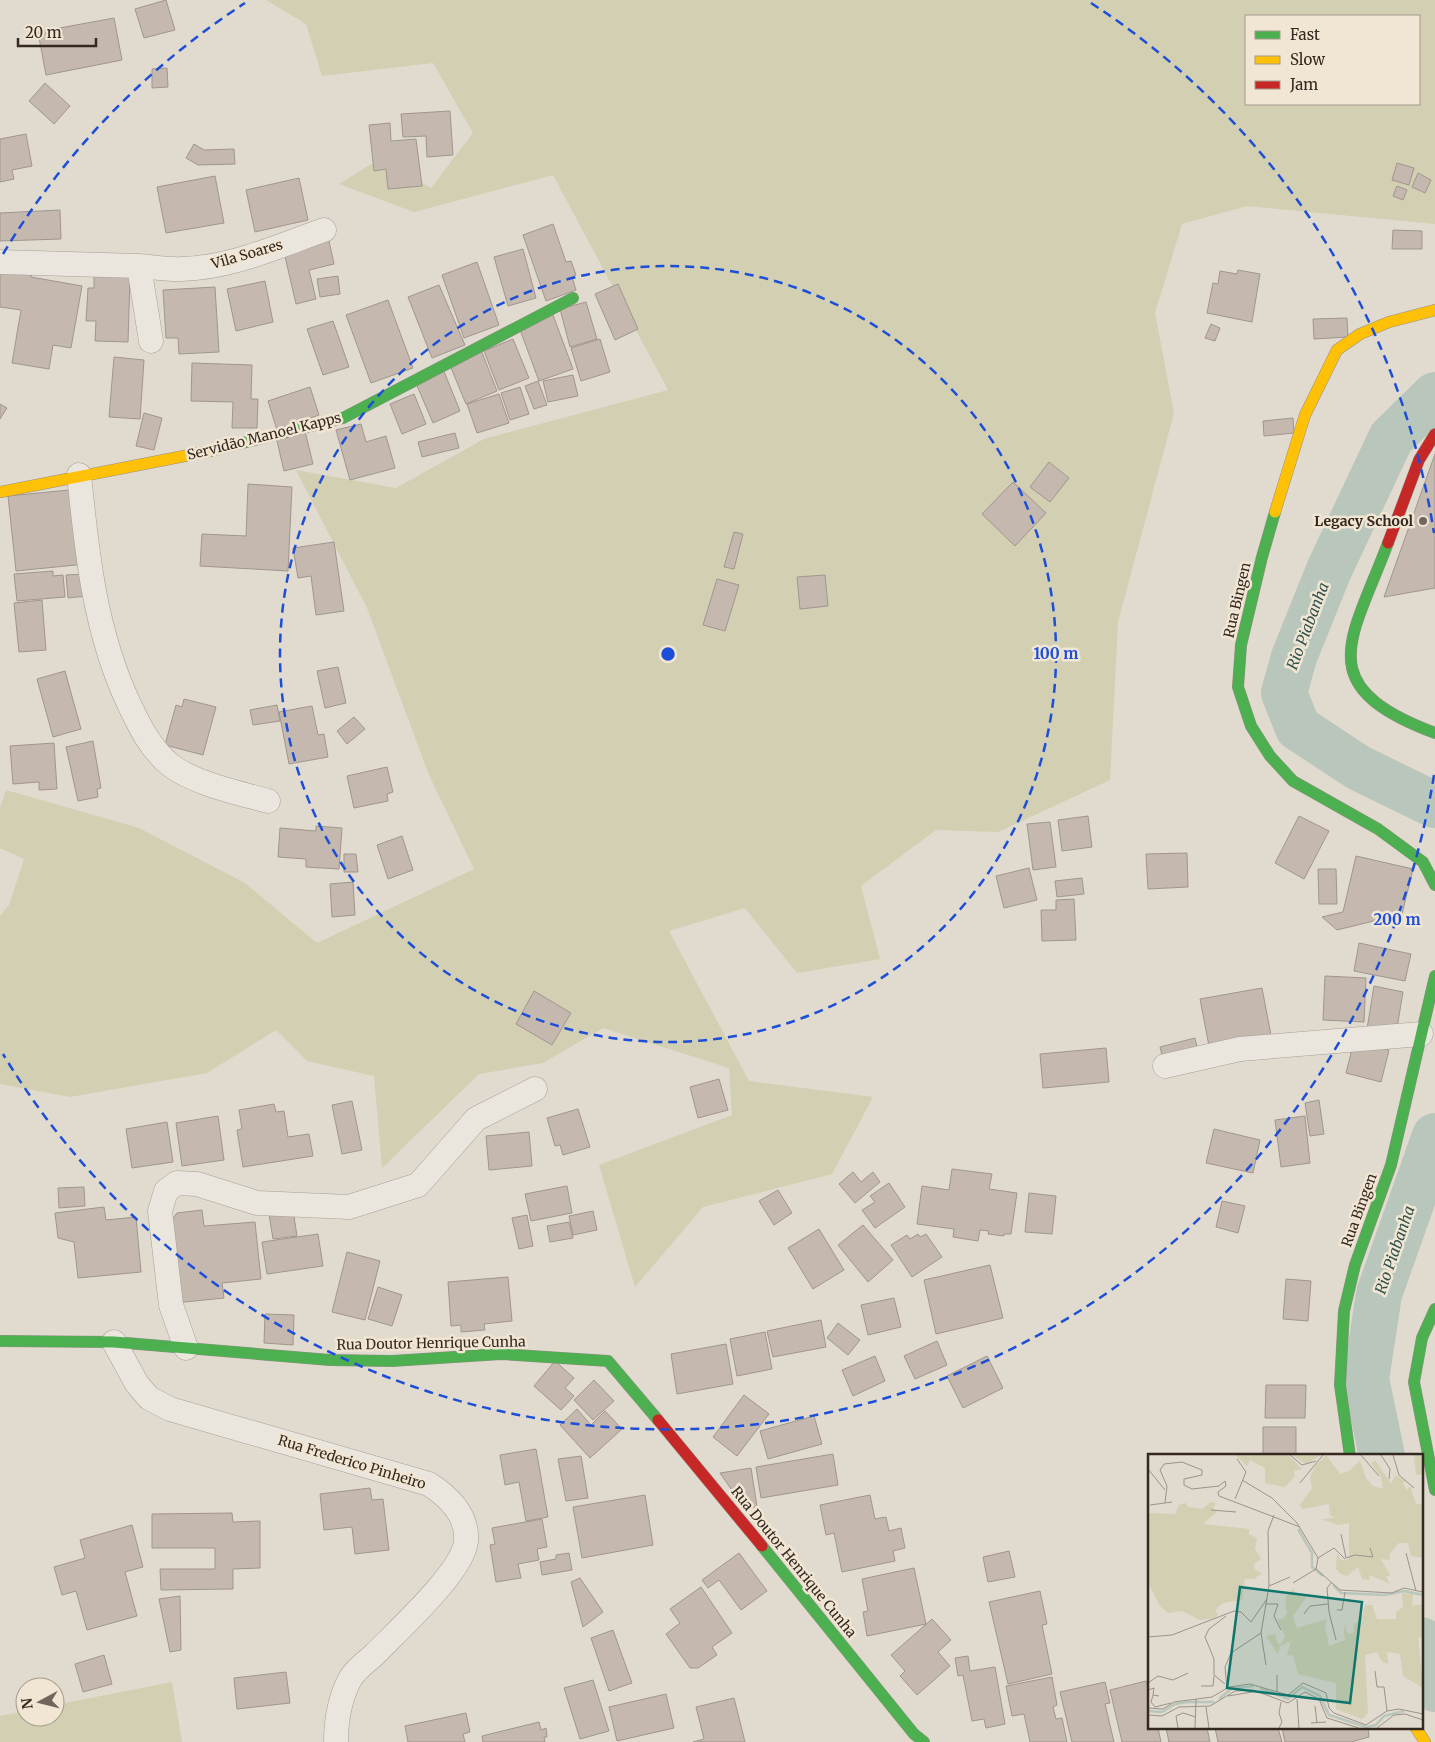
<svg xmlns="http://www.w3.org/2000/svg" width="1435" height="1742" viewBox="0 0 1435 1742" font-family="Merriweather,serif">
  <rect width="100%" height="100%" fill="#e1dace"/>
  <path fill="#d2cfb2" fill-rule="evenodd" d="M266 0H1435V224L1247 206 1182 224 1155 313 1174 413 1118 622 1110 780 998 832 936 830 861 886 880 959 797 973 745 908 669 931 749 1081 873 1097 832 1174 703 1207 635 1287 599 1165 732 1115 729 1068 603 1028 543 1063 479 1074 382 1168 374 1076 307 1061 276 1030 207 1073 70 1097 0 1084V916L9 905 24 859 0 848V808L6 790 139 828 245 883 317 943 474 869 429 775 367 608 296 470 396 488 484 439 668 390 553 175 414 212 339 184 381 158 431 188 473 133 433 63 322 76 306 24ZM1246 16H1419V104H1246Z
    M172 1682 182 1742H0V1716L25 1711V1717H55V1705Z"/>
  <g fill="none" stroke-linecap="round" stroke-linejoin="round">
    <path stroke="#b8c6bc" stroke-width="46" d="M1435 395 1391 438 1329 570 1294 657 1284 693 1298 728 1359 768 1435 805
      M1382 1456 1366 1379 1379 1294 1435 1136
      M1421 1640 1429 1679 1435 1689"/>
  </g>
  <path fill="#c4b8af" stroke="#a1968e" d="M166 0 175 30 144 38 135 9Z
    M114 18 122 60 46 75 38 32Z
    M167 68 168 87 152 88V69Z
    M45 83 70 106 54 124 29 101Z
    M450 111 453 155 427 157 426 136 403 137 401 114Z
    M390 123 391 141 416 139 422 186 388 189 386 169 374 171 369 125Z
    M26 134 32 166 12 170 14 179 0 182V139Z
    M194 144 204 150 234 149 235 164 198 165 186 158Z
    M1397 163 1414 168 1409 185 1392 180Z
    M1418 173 1431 180 1425 193 1412 187Z
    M215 176 224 223 166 233 157 187Z
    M299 178 308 220 255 232 246 190Z
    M1397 186 1407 190 1403 200 1393 196Z
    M60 210 61 239 0 241V213Z
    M553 224 566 262 571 261 576 275 572 277 576 290 546 301 523 235Z
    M1393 230 1422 231V249H1392Z
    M329 241 334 264 309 270 316 299 296 304 284 252Z
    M523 249 536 298 508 306 494 257Z
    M477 262 499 325 464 338 442 275Z
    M33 267 31 277 82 286 71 348 53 345 49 369 12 363 21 310 0 307V269Z
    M1238 270 1260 274 1252 322 1207 313 1213 283 1218 284 1220 271 1237 274Z
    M94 276 130 277 128 342 95 341 96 321H86L88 288H94Z
    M338 276 340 294 320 297 317 279Z
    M265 281 273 322 236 331 227 289Z
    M618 284 638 329 615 340 595 294Z
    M439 285 465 345 432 358 408 297Z
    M215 287 219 352 179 354 178 338H166L163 290Z
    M388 300 413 368 371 383 346 315Z
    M586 302 597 339 570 347 560 309Z
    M553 315 573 369 539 381 519 327Z
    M1347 318 1348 337 1314 339 1313 319Z
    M333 321 349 367 323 375 307 329Z
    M1211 324 1220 328 1215 341 1205 338Z
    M513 339 529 378 499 390 484 351Z
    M600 339 610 372 581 381 571 348Z
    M481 350 497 391 466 404 449 363Z
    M114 357 144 360 140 419 109 417Z
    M192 363 252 365 251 399H258L257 428H232L233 402 191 401Z
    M443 369 460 411 433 423 415 381Z
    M573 375 578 396 548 402 543 381Z
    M538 381 547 405 534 409 525 386Z
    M310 387 319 415 277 430 268 401Z
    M520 387 529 414 510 420 501 393Z
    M414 394 426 424 402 434 390 404Z
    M499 394 509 423 477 433 467 404Z
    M0 404 7 408 0 419Z
    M144 413 162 418 154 450 136 446Z
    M1293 418 1294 433 1264 436 1263 421Z
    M361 424 366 442 386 436 395 468 350 480 336 430Z
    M305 431 313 464 284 471 276 437Z
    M455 433 459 448 422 457 418 442Z
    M1435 454V588L1384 597Z
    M1049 462 1069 478 1050 502 1030 487Z
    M1013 482 1046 513 1015 546 982 514Z
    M248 484 292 487 288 571 200 566 202 534 246 536Z
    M79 489 86 564 16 571 8 496Z
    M734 532 743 534 734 569 724 567Z
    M334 542 344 611 316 615 311 576 298 578 293 548Z
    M53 571V576L63 575 65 597 17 601 14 574Z
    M85 574 87 596 68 598 66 575Z
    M825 575 828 606 800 609 797 577Z
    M717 579 739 585 725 631 703 625Z
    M42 600 46 650 19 652 14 603Z
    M338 667 346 703 325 708 317 671Z
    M65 671 81 729 53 737 37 679Z
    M184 699 216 707 203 755 165 745 176 705 182 707Z
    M277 705 280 721 253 725 250 710Z
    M312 706 318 735 324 734 328 757 289 764 279 712Z
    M354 717 365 729 347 744 337 731Z
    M93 741 101 788 97 789 98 797 78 801 66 747Z
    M54 743 57 789 39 790V782L13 784 10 746Z
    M387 767 393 792 387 794 388 801 354 808 347 776Z
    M1088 816 1092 847 1062 851 1058 820Z
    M1299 816 1329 831 1304 879 1275 863Z
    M1050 822 1056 867 1033 870 1027 824Z
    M316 826 342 828 339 869 306 867V859L278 857 280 828 316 831Z
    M402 836 413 870 388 879 377 845Z
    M1187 853 1188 887 1148 889 1146 854Z
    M344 854H356L358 872H344Z
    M1356 856 1413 869 1402 914 1337 930 1322 917 1343 912Z
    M1029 868 1037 900 1004 908 996 876Z
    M1318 869H1336L1337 904H1319Z
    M1082 878 1084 894 1057 897 1055 881Z
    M353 882 355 915 332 917 330 884Z
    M1074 899 1076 940 1042 941 1041 910H1056V900Z
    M1359 943 1411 954 1405 981 1354 971Z
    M1325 976 1366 978 1364 1022 1323 1020Z
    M1374 986 1403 992 1396 1034 1367 1029Z
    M1262 988 1271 1035 1209 1046 1200 999Z
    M534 991 571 1013 552 1045 516 1024Z
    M1195 1038 1198 1051 1163 1059 1160 1047Z
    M1354 1041 1389 1050 1381 1082 1346 1073Z
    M1106 1048 1109 1082 1043 1088 1040 1054Z
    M719 1079 728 1110 698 1118 690 1087Z
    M1319 1100 1324 1134 1310 1136 1305 1103Z
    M352 1101 362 1150 342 1154 332 1105Z
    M274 1104 276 1112 284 1111 288 1137 309 1134 313 1156 243 1167 237 1130 242 1129 239 1110Z
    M578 1109 590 1147 563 1155 560 1145 555 1146 547 1118Z
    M218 1116 224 1160 182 1166 176 1123Z
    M1305 1116 1310 1163 1281 1167 1275 1120Z
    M167 1122 173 1162 132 1168 126 1129Z
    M1214 1129 1260 1140 1253 1173 1206 1163Z
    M529 1132 532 1166 489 1170 486 1136Z
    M952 1169 992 1174 989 1189 1017 1193 1011 1234H1004V1236L988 1234 989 1231 980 1230 978 1241 953 1237 954 1229 917 1224 922 1186 949 1190Z
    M853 1172 861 1182 873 1172 880 1182 855 1203 839 1184Z
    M889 1183 905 1207 875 1228 862 1210 875 1202 870 1196Z
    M567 1186 572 1213 531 1221 525 1194Z
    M84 1187 85 1206 59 1208 58 1188Z
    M778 1190 792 1213 774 1225 759 1201Z
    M1029 1193 1056 1196 1052 1234 1025 1232Z
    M1222 1201 1245 1206 1238 1233 1216 1227Z
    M104 1207 106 1220 136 1217 141 1272 78 1278 74 1242 58 1238 55 1213Z
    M202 1210 204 1226 255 1222 261 1279 222 1283 224 1298 175 1303 167 1226 177 1213Z
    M293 1210 297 1236 273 1239 269 1214Z
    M593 1211 597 1230 573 1235 569 1216Z
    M527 1215 533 1246 519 1249 512 1218Z
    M569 1222 573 1238 550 1242 547 1226Z
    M863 1225 893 1260 868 1282 838 1245Z
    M819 1229 844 1270 813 1289 788 1248Z
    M318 1234 323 1266 267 1274 262 1242Z
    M918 1234 920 1237 926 1234 942 1257 912 1277 891 1245 907 1235 910 1239Z
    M347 1252 380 1261 365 1320 332 1312Z
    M990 1265 1003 1318 936 1334 924 1280Z
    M508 1277 512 1321 484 1324 485 1330 461 1332V1325L451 1326 448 1282Z
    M1286 1279 1311 1281 1308 1321 1283 1319Z
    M378 1287 402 1295 392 1326 368 1319Z
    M894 1298 901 1327 868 1335 861 1305Z
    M265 1314 294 1315 293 1345 264 1343Z
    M821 1320 826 1347 773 1357 767 1331Z
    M838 1323 860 1340 848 1355 827 1338Z
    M765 1332 772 1369 737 1376 730 1339Z
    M937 1341 947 1365 915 1379 904 1356Z
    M726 1344 733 1384 677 1394 671 1354Z
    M875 1356 885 1381 853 1396 842 1370Z
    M987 1356 1003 1388 963 1408 947 1376Z
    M555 1361 574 1378 565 1388 574 1396 561 1410 534 1386Z
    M594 1380 614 1401 593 1420 574 1400Z
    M1266 1385H1306L1305 1418H1265Z
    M744 1395 769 1414 737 1456 713 1437Z
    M577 1409 591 1425 605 1411 622 1429 590 1458 560 1425Z
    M814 1416 822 1444 768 1459 760 1431Z
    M1263 1427H1296V1456H1263Z
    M536 1449 548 1517 526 1521 519 1482 505 1485 500 1455Z
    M833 1454 838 1485 761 1498 756 1467Z
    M581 1456 588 1498 566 1501 558 1459Z
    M751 1468 757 1507 745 1509 720 1473Z
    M370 1488 372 1500 383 1499 389 1550 355 1554 352 1527 324 1530 320 1494Z
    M645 1495 653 1545 582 1558 573 1507Z
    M870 1495 875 1519 886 1517 889 1531 901 1528 905 1548 893 1551 895 1561 842 1572 834 1533 826 1535 820 1505Z
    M232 1513 233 1522 260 1521V1568L233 1569V1589L161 1590 160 1569H215V1548H152V1514Z
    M542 1519 547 1547 537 1549 539 1560 518 1564 521 1578 496 1582 490 1545 495 1544 492 1528Z
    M132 1525 143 1567 125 1572 137 1616 87 1630 76 1591 62 1595 54 1567 85 1558 80 1540Z
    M1009 1551 1015 1577 988 1582 983 1557Z
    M569 1553 572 1570 542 1575 540 1562 556 1559V1555Z
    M739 1553 767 1591 741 1610 719 1580 708 1588 702 1580Z
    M914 1568 926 1624 867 1636 863 1612 868 1611 862 1579Z
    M580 1578 603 1612 583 1627 571 1582Z
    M701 1587 732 1633 712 1647 717 1655 698 1668H690L666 1634 680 1623 670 1609Z
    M1040 1591 1047 1624 1042 1625 1052 1674 1008 1684 989 1602Z
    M180 1596 181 1650 170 1652 159 1599Z
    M932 1619 951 1640 938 1652 950 1666 917 1695 900 1676 905 1671 891 1655Z
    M613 1630 632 1683 609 1691 591 1638Z
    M104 1655 112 1684 83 1692 75 1664Z
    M968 1656 970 1671 995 1667 1005 1724 986 1728 984 1719 972 1721 963 1675 958 1676 955 1658Z
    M286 1672 290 1703 237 1709 234 1678Z
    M1052 1677 1057 1705 1053 1707 1056 1719 1062 1718 1067 1742H1030L1024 1714 1012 1716 1006 1686Z
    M593 1680 609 1731 580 1739 564 1688Z
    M1146 1681 1149 1691V1728H1158L1161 1742H1122L1110 1690Z
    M1105 1682 1110 1703 1105 1704 1114 1742H1072L1060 1692Z
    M666 1694 674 1728 617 1741 609 1707Z
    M734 1698 745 1742H693L704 1739 696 1707Z
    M466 1713 470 1732 463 1734 465 1742H408L405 1726Z
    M539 1722 541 1730 546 1728 547 1737H544L545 1742H483L482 1736Z
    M1166 1728H1207L1210 1742H1169Z
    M1215 1728H1278L1282 1742H1218Z
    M1282 1728H1368L1369 1737 1351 1742H1285Z"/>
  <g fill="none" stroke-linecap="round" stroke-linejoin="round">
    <g stroke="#a69f96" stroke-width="25">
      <path id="street" d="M0 262 139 266 151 341
        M139 266C153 267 168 270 182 269 231 268 278 246 324 230
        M79 475C87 554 95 632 129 704 139 725 150 748 169 764 192 783 239 793 268 801
        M1165 1066 1240 1049 1421 1034
        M114 1342 137 1384 149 1398 170 1409 429 1484C449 1497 468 1515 466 1541 464 1571 396 1632 374 1655 366 1662 355 1670 350 1679 340 1698 336 1721 336 1742
        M186 1348 171 1305 160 1211 166 1191 177 1183 197 1184 257 1203 349 1207 418 1185 476 1119 535 1089"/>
    </g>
    <g stroke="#968f86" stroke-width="12">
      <path id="fast" d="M210 451 343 418 573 298
        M1275 512 1262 557 1241 645 1238 687 1251 726 1270 756 1293 781 1378 829 1423 862 1435 885
        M1388 543C1351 641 1310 686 1435 733
        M1435 1309 1422 1338 1414 1382 1435 1490
        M0 1341 114 1342 330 1360 392 1361 501 1354 608 1361 658 1420
        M1350 1456 1340 1385 1344 1311 1355 1265 1391 1165 1435 976
        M762 1546 914 1734 924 1742"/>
    </g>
    <g stroke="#968f86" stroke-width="12">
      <path id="slow" d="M0 492 210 451
        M1275 512 1305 415 1337 350 1360 334 1389 322 1435 310
        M1416 1728 1425 1742"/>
    </g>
    <g stroke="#968f86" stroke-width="12">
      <path id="jam" d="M1388 543 1419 460 1435 434
        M658 1420 762 1546"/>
    </g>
    <use href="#street" stroke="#eae6de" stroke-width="24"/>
    <use href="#fast" stroke="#4caf50" stroke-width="11"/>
    <use href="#slow" stroke="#ffc107" stroke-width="11"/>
    <use href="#jam" stroke="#c62828" stroke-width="11"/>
  </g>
  <g fill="none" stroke="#1d4ed8" stroke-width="2.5" stroke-dasharray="9 6">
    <circle cx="668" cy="654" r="388"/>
    <path d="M1434 775A776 776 0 0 1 3 1054M3 254A776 776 0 0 1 245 3M1091 3A776 776 0 0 1 1434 533"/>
  </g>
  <circle fill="#71665d" stroke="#f1e6d4" stroke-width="2" cx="1423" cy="521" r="5"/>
  <g text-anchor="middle" stroke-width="5" stroke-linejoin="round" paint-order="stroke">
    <g font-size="14" fill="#342820" stroke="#f1e6d4">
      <text transform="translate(247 254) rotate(-16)" y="5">Vila Soares</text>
      <text transform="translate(264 436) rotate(-14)" y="5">Servidão Manoel Kapps</text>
      <text transform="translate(1237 600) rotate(-77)" y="5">Rua Bingen</text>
      <text transform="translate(1359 1210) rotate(-70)" y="5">Rua Bingen</text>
      <text transform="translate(431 1343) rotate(-1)" y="5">Rua Doutor Henrique Cunha</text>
      <text transform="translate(352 1462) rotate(17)" y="5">Rua Frederico Pinheiro</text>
      <text transform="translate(794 1562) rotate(51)" y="5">Rua Doutor Henrique Cunha</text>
    </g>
    <g font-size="14" font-weight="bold" fill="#342820" stroke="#f1e6d4" text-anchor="end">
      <text x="1413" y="526">Legacy School</text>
    </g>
    <g font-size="15" font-style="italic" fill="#31524d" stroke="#f1e6d4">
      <text transform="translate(1308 626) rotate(-69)" y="5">Rio Piabanha</text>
      <text transform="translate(1395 1250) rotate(-71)" y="5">Rio Piabanha</text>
    </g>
  </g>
  <g transform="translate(1148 1454)">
    <rect width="275" height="275" fill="#e1dace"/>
    <path d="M87 1H140L154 15 146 17 147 22 137 33 117 29V14L102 6 99 12ZM144 1H173L158 10ZM178 1 192 20 201 17 212 7 218 24 225 32 235 35 233 23 223 9 227 6 243 30 248 21 257 27 255 30 259 36 262 32 268 50H275V104L263 102 260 89H251L241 101 242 106 233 105 242 121 238 123 242 130 222 121 221 126 214 125 210 113 199 122 193 120 188 115 189 99 193 106 201 105V69L190 71 173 65 187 64 182 61 181 50 154 55 152 51 164 34 162 23 168 11ZM266 1H275V20L268 21ZM63 48 68 49 65 54 69 58 55 70 101 75V80L109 84 107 95 113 105 106 110 107 116 114 119 106 125H97L94 146 75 149 67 156 70 161 67 164 52 166 34 157 20 159 12 152 0 128V59L27 60 31 51 38 49 40 53 54 55ZM144 135 153 142H159L145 162 149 174 179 165 177 172 181 192 197 186 196 175 198 170V177L201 180 206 178V170L214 164 217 151H224L229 165H248V158L255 153 254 139 265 140 264 152 275 150V184L270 183 275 234 255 222 252 200 239 198 240 210 234 208 229 198 217 201 220 259 214 265 188 255V229L150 220 145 201 139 202 143 187 132 192 130 200 118 182 127 180 130 190H133L137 182 129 165H135L139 159 137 144Z" fill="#d2cfb2"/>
    <path fill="none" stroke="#b8c6bc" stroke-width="2.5" d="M150 75 164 99V113L175 122M185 131 193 139 237 141 256 137 275 141M112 234 140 245 154 233 172 242 181 261 218 273 228 271 236 262 256 257M71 245 84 234 106 232M0 257 14 258 27 250 39 248H66"/>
    <path fill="none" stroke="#9c9388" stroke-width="1" d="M142 1 154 11 168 7M213 1 231 22M233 1 242 15 241 25M245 1 251 21 266 34M0 15 17 36M94 26 124 44 149 69 170 104 168 115 192 136 244 139 256 134 275 138M77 27 78 32 70 38 71 42 152 73M152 29 175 1M87 45 98 18 89 5M17 49 19 32 12 16 16 10 34 8 54 16V21L36 25V31L44 35 71 32 77 27M2 51 24 48M63 56 88 58M193 80 198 104M258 99 268 137M170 104 186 94 197 105M198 104 207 101 225 103 222 94M184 128 179 134 181 158 188 186M145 129 168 115M121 132 142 123M118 150H130L126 162 133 176M189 156H194L197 138M156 160 162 152 180 150M113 179 118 211M0 183 24 181 86 157 93 158 103 168 119 145M227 217 229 233H236L239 257M129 221V238M0 229 10 222 25 226 40 219M77 230 66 221V205L57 183 61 175 78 162M53 232H65L66 222M79 234 77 213 83 199 113 179 121 132 120 77 126 61M0 236 6 234 5 241 11 242M5 241 3 248 7 253 23 249M80 242 104 238M149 245 151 274M167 252 169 269M58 253 61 274M0 254 15 255 26 248 64 243 81 233 102 230 140 241 155 229 178 239 181 254 186 259 218 271 239 257 251 255 275 260M0 261 14 262 31 253 62 252 87 237 105 236 140 249 157 238 171 245 179 264 211 274M163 269 178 268M30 274 28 262 35 259 48 263M47 274 48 245M131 274 134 268 131 259 133 248M229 274 246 261 257 260 275 266"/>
    <path fill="#0f766e" fill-opacity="0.15" stroke="#0f766e" stroke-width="2.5" d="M92 133 214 148 202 249 79 234Z"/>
    <rect width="275" height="275" fill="none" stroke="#342820" stroke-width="2.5"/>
  </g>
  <circle cx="668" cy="654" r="8" fill="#1d4ed8" stroke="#f1e6d4" stroke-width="2.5"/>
  <g font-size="15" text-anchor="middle" font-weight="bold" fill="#1d4ed8" stroke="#f1e6d4" stroke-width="5" stroke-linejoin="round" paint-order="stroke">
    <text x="1056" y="659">100 m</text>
    <text x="1397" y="925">200 m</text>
  </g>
  <rect x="1245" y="15" width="175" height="90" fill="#f1e6d4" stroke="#a59a8c"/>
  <rect x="1255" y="31" width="25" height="8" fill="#4caf50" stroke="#a59a8c"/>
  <text x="1290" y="40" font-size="15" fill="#342820">Fast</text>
  <rect x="1255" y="56" width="25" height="8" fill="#ffc107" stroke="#a59a8c"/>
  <text x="1290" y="65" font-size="15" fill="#342820">Slow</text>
  <rect x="1255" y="81" width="25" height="8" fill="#c62828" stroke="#a59a8c"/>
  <text x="1290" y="90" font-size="15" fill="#342820">Jam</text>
  <g transform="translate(40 1702) rotate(263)"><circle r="24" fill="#f1e6d4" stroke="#a59a8c"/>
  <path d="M0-4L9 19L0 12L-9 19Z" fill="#71665d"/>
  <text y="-8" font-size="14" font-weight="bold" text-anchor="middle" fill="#342820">N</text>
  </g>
  <path d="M18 38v8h78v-8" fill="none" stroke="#342820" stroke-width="2.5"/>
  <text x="25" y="38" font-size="15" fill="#342820" stroke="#f1e6d4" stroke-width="4" paint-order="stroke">20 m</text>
</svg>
